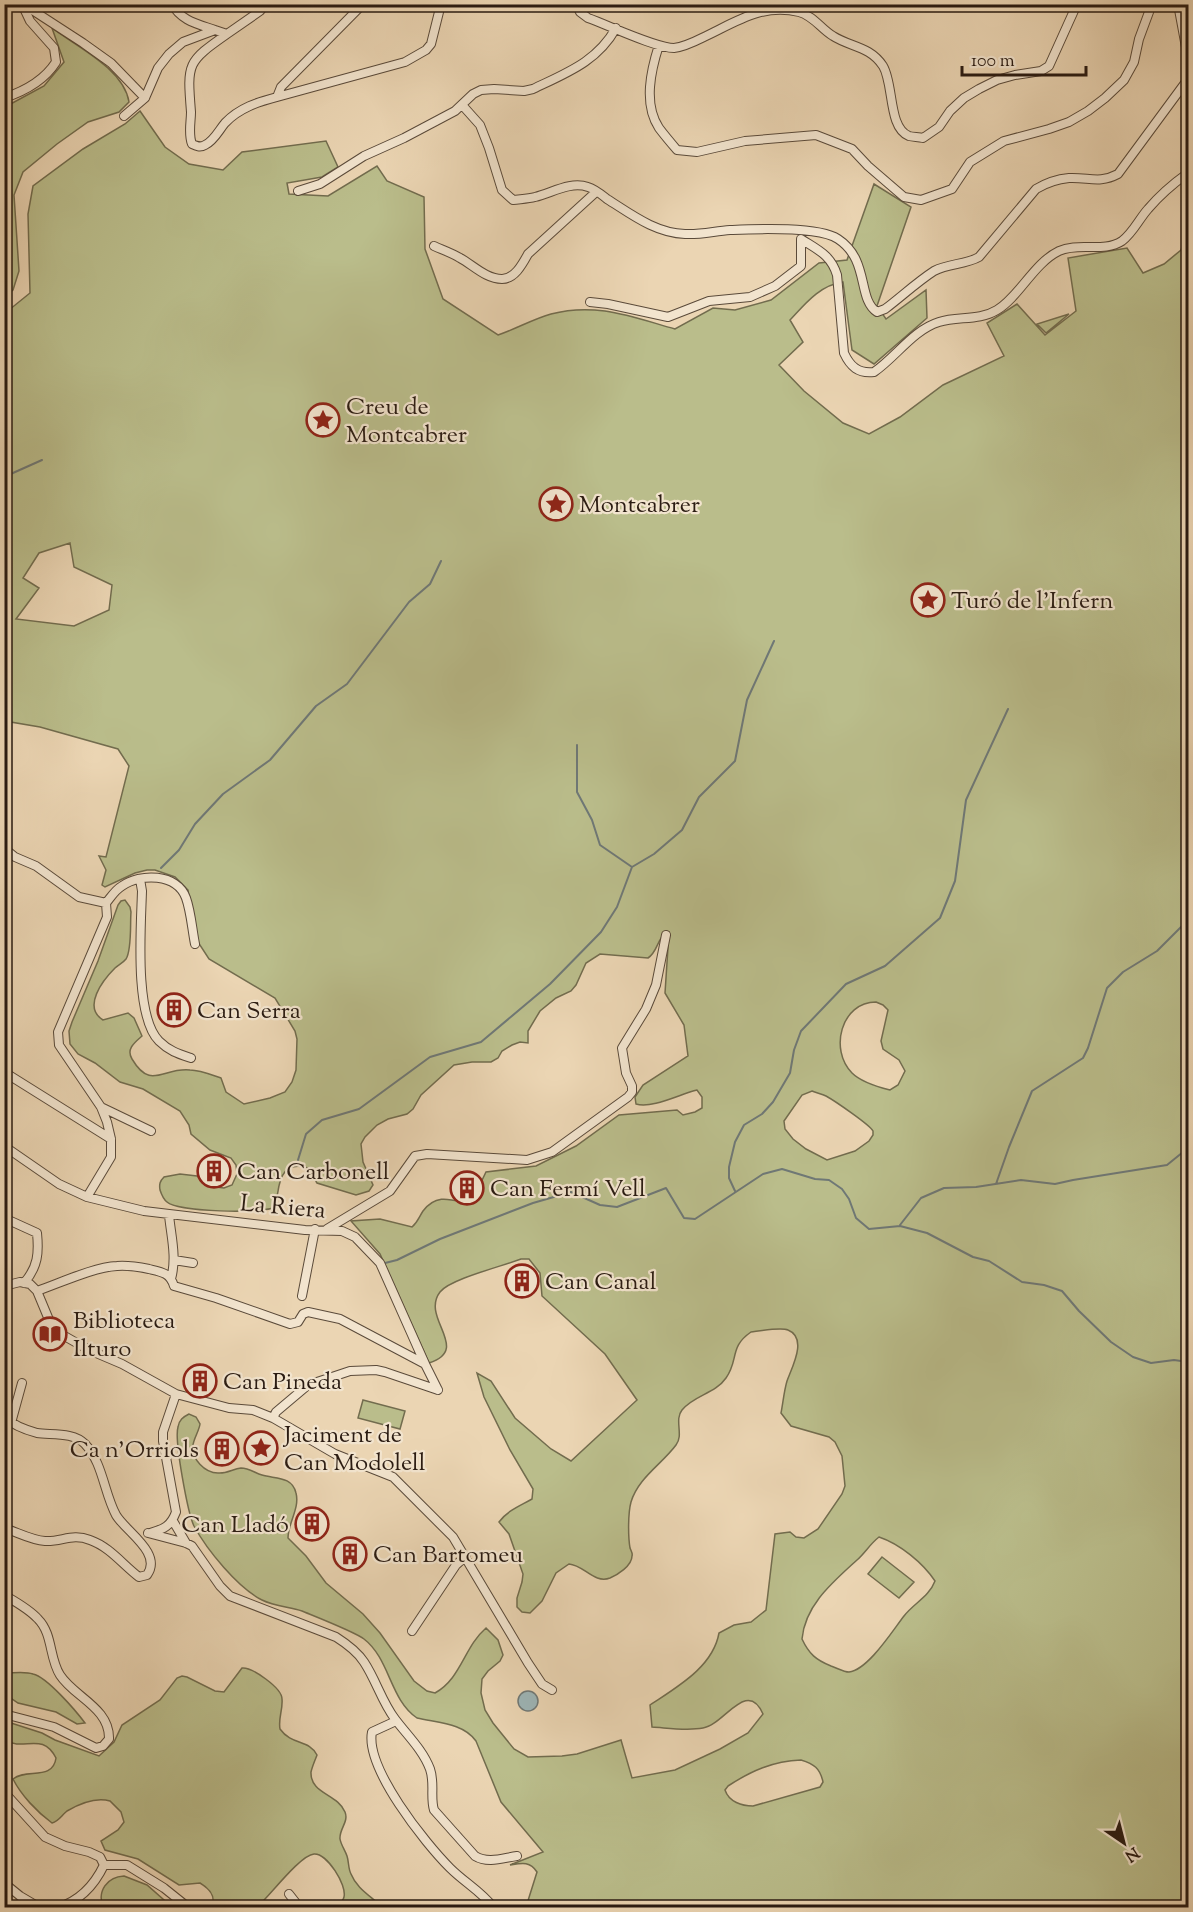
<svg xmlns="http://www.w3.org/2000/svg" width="1193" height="1912" viewBox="0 0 1193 1912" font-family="'Sorts Mill Goudy',serif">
  <rect width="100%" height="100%" fill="#ebd5b3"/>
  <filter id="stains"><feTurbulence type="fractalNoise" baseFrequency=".00333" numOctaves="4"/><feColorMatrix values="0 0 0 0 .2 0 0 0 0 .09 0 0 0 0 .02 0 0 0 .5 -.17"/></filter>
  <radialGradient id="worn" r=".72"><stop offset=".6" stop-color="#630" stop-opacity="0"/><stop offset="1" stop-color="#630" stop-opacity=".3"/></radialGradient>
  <path fill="#babd8b" stroke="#726c4e" stroke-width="1.5" fill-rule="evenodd" d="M52 28C77 47 124 69 129 102L119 112 88 122 57 144 23 172 14 195 19 271 13 290 5 296V107L44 86 64 62Z
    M140 111 165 147 189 164 223 170 242 152 326 141 338 167 322 177 287 183 289 194 328 196 377 166 387 181 424 197 425 249 443 299 498 335C516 329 533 319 551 314 596 302 632 317 675 329L713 308 735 310 771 300 819 263 847 260 874 184 911 207 877 306 886 319 926 290 927 318 874 364 852 350 843 282C820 285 805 304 790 320L803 342 779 365 804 391 843 423 869 434 900 417 943 385 1004 356 987 323 1017 304 1045 335 1076 311 1068 258 1127 248 1143 273 1164 264 1181 250 1188 228V289L1186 294 1188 298V1907H526L537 1872C530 1861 522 1863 510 1865L543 1852 501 1802 476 1741C463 1723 438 1723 417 1718 390 1700 390 1659 364 1639 355 1632 314 1616 302 1611 289 1607 274 1606 262 1600 238 1588 207 1550 194 1526 188 1514 174 1440 178 1427 179 1420 183 1417 189 1414L196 1417 200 1424C199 1431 194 1438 193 1445 191 1459 205 1473 218 1473 226 1474 233 1469 241 1468 249 1468 255 1473 262 1475 275 1479 292 1476 296 1493 300 1508 288 1523 288 1538L306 1556 326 1583 363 1614 380 1633 414 1681 427 1691 435 1693C461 1679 464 1647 486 1628L498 1640 503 1655 500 1661 488 1671 482 1679 481 1693 485 1710 493 1723 514 1749 528 1757 562 1756 577 1754 621 1740 632 1778 675 1770 720 1749 748 1733 763 1714C747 1678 724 1725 703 1728 687 1731 668 1728 652 1727L650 1705C677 1687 713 1667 719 1633L734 1625 751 1622 766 1610 775 1534 790 1532 796 1537 804 1538 818 1529 842 1494 845 1486 842 1456 835 1442 829 1437 791 1426 781 1413C783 1403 784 1391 787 1381 792 1367 808 1338 788 1330 781 1327 759 1331 751 1332 729 1347 739 1360 726 1378 715 1394 694 1395 682 1410 674 1420 684 1435 676 1445 662 1464 638 1478 631 1502 628 1513 628 1536 630 1548 631 1551 633 1553 632 1556 632 1566 617 1575 610 1578 594 1584 584 1565 569 1564L556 1573 542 1601 530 1613 522 1612 517 1607V1598L522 1582 523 1574 509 1534 499 1522C508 1510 520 1506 532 1499L533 1489 510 1450 484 1397 477 1373 491 1381 515 1418 551 1449 571 1461 637 1400 605 1354 542 1296 540 1273 529 1259H521C503 1266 450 1279 440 1292 420 1318 472 1349 429 1363L380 1254 351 1221 380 1219 412 1227C418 1222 419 1217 423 1211 436 1194 449 1199 466 1203L473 1199 486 1172 536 1166 576 1146 619 1115 677 1110 683 1115 695 1112 702 1108V1097L697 1090C680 1094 652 1109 636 1104L635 1097 643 1085 688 1056 684 1025 665 993 669 932C656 937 659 951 648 958L600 954 586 963 576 985 571 991 556 998 540 1011 528 1031V1043L520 1042 512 1045 502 1051 498 1058 491 1062H472L454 1065 421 1095 413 1109 407 1114 388 1119 377 1125 365 1137 361 1144 363 1162 373 1185 369 1191 356 1195 317 1183 308 1168C279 1159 278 1187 276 1207 262 1214 178 1212 167 1202 163 1199 161 1193 160 1190 159 1184 160 1181 164 1177L180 1174 197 1176 216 1187 224 1188 232 1185 237 1174 236 1165 231 1158 210 1150 191 1134 189 1125 180 1111 143 1089 120 1082 95 1063 78 1054 70 1044 69 1031 72 1022 98 961 118 905 121 901 125 900 130 907 131 912C130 923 132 950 126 959 123 963 118 965 115 968 103 980 82 1007 103 1020L128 1013 134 1018 142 1036C134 1043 126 1049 132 1059 151 1091 163 1067 190 1070 200 1070 212 1075 221 1078L226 1092 244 1104 270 1098 285 1092 292 1082 296 1070 297 1039 295 1031 275 998 209 959 196 939 188 890 175 877 155 870H147L135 873 105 887 102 885 106 870 99 856 106 857 129 766 118 749 40 727 5 721 4 314 30 293 28 214 33 186 83 149 125 124ZM70 543 74 567 112 585 109 610 74 626 16 619 39 588 23 578 39 553ZM876 1002 883 1005 888 1010 881 1041 883 1049 899 1060 905 1071 898 1085 890 1090C878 1087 861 1082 852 1073 829 1050 841 1002 876 1002ZM812 1091C817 1093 822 1094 826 1096 835 1101 870 1125 873 1131V1135L869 1141 855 1151 827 1160 806 1149 793 1139 785 1129 784 1121 802 1095ZM879 1537C900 1544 923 1563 935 1581 929 1597 914 1603 904 1616 893 1630 868 1670 849 1672 844 1672 837 1668 831 1666 816 1660 809 1654 802 1639 805 1605 833 1582 857 1560 865 1553 870 1544 879 1537ZM801 1760C814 1764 820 1768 823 1782L820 1787 753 1806C742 1806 729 1802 725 1790L728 1786C751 1771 773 1761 801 1760Z
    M1069 314 1046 333 1037 324Z
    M363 1400 405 1411 400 1429 358 1418Z
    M882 1557 914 1582 899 1598 868 1574Z
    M242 1668C252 1667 282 1688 282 1699 283 1710 278 1718 280 1729 292 1746 309 1739 317 1755 315 1760 312 1767 311 1772 310 1794 338 1794 345 1812 349 1822 339 1829 340 1839 341 1845 345 1850 347 1856 349 1862 348 1868 351 1874 357 1889 371 1896 382 1907H335C339 1904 343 1902 344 1897 347 1885 327 1853 314 1854 300 1855 269 1897 257 1907H212C216 1896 210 1889 200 1883L179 1885 138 1859 105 1850 101 1841 118 1830 124 1822 121 1812 110 1801C96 1797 79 1804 67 1811 61 1816 59 1821 52 1823 37 1812 21 1795 13 1779 26 1768 53 1781 56 1758 42 1731 24 1752 5 1740V1721L42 1733 55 1740 99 1756 114 1742 122 1725 160 1700 177 1678 182 1676 187 1677 215 1691 224 1692Z
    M5 1673C14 1673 25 1671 33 1674 47 1677 76 1711 85 1723L77 1724 56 1712 18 1703 5 1694Z
    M124 1876 147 1885 172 1907H103C97 1891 107 1877 124 1876Z"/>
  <path fill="#9db6b8" stroke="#6f7876" stroke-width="1.5" d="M518 1701a10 10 0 1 1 20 0a10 10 0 1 1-20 0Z"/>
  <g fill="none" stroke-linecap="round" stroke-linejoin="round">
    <path stroke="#6f7876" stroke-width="2" d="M4 477 42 460
      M577 745V792L592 820 600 845 632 867
      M161 868 179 850 195 824 223 794 270 760 316 706 347 684 409 602 430 584 441 561
      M298 1160 306 1134 322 1120 359 1109 430 1057 481 1042 550 984 601 932 617 907 632 867 654 854 682 830 699 797 735 761 747 700 774 641
      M996 1184 1009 1147 1032 1091 1083 1058 1088 1048 1107 988 1123 972 1157 951 1188 920
      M735 1191 729 1178V1167L735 1142 744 1125 762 1114 773 1102 790 1073 794 1050 801 1031 846 984 885 966 940 918 955 881 966 800 1008 709
      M900 1225 921 1198 944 1188 976 1187 1021 1180 1055 1184 1073 1180 1167 1165 1188 1148
      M385 1263 397 1260 440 1239 533 1203 571 1192 600 1205 617 1207 666 1188 684 1218 695 1219 763 1174 782 1169 815 1179 829 1180 842 1189 849 1199 856 1218 869 1229 900 1226 927 1233 973 1257 989 1261 1022 1282 1044 1285 1062 1291 1079 1311 1111 1342 1133 1357 1151 1363 1174 1360 1188 1362"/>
    <g stroke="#5a4a3a" stroke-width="10">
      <path id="minor" d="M23 4 83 43 111 63 145 98
        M143 4H162
        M172 4C181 21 198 24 215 30
        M576 4 580 12 588 18C608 25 656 48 674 48 684 47 696 41 704 37 736 22 762 3 799 12 814 16 821 29 833 36 850 47 870 46 883 66 894 84 888 128 909 136 913 137 919 137 923 138L939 127 950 111 964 98 979 89 997 80 1015 75 1041 71 1049 66 1077 4
        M1178 4 1188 58
        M227 34C187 62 187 63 191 112 191 122 188 134 192 144 196 146 200 148 205 145 214 141 219 130 225 123 239 108 258 102 277 97L281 87 363 4
        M659 45C651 70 643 104 659 128 665 136 671 143 677 150L697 152 745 141 816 135 852 149 868 166 904 197 921 200 952 189 970 162 1004 141 1049 129 1069 122 1088 111 1105 98 1124 80 1134 62 1139 39 1152 4
        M277 97 405 62 426 50 431 44 441 4
        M4 98C25 91 44 81 56 62L54 48 30 21 22 4
        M463 106 480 125 489 148 502 190 513 200C520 199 528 199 535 197 552 193 570 181 588 187 595 189 602 195 607 199 631 214 655 233 685 234 700 235 715 231 730 230 755 229 818 226 838 239 870 260 857 299 877 312L885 309C901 297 917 282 934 271 949 263 965 265 979 257L1036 189C1046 183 1058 179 1069 178 1089 177 1099 184 1118 174L1188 79
        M124 116 145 98 158 68 169 54 183 42 215 30 227 34 260 11 266 4
        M298 191 320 184 364 156 404 138 455 111 473 94 481 90 494 89 524 91 533 89C566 73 597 62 616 28
        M434 246C443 250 452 253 460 258 473 265 486 279 502 279 515 279 523 263 528 254L596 192
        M590 302 608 304 668 317 709 301 750 297 775 286 801 266V239C818 250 831 255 837 275L844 353C850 366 858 374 874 372 896 357 913 330 939 322 958 316 979 321 997 310 1019 297 1034 263 1059 251 1078 242 1104 253 1122 241 1133 233 1139 219 1148 209 1159 196 1174 183 1188 173
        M4 848 15 857 36 866 79 897 106 903
        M140 879 142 891C141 926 134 1016 159 1041 169 1051 179 1054 191 1058
        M106 903C111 897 115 890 122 886 140 873 177 873 186 898 191 912 192 929 195 944
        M4 1072 111 1139
        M101 1107 151 1131
        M4 1146 59 1184 87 1197 144 1211 305 1230 342 1231 355 1237 380 1263 425 1364 438 1390
        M87 1197 111 1157V1139L107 1122 101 1107 59 1045 58 1032 107 917 106 903
        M169 1215C171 1236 177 1257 171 1279
        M4 1218 37 1233C39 1253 38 1267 24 1283
        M327 1229 390 1191 415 1156 427 1154 527 1160 552 1152 628 1097 632 1092V1086L626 1073 622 1048 646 1009 656 985 666 935
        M174 1260 193 1263
        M4 1286 20 1282 30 1284 37 1291 52 1327 61 1334 89 1350 122 1364 176 1394 229 1408 253 1410 273 1418 335 1454 393 1477 453 1537 528 1663 542 1684 552 1690
        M37 1291C60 1283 94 1267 117 1266 128 1265 139 1267 149 1269 162 1272 170 1273 174 1286L216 1298 290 1324 298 1322 303 1314 308 1312 340 1319 425 1364
        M302 1296 315 1229
        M4 1417C13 1425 26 1430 37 1433 52 1435 74 1432 85 1444 103 1463 104 1493 116 1515 125 1531 163 1553 147 1575L139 1577C123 1565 110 1547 90 1540 72 1533 62 1542 45 1541 31 1540 17 1532 4 1528
        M273 1418 276 1412 308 1385 350 1371 376 1370 385 1372 438 1390
        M11 1423 22 1383
        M173 1521 186 1543
        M148 1533 186 1543 192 1546 220 1586 230 1596 336 1637C347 1644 357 1651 364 1662 376 1680 382 1702 395 1719 407 1735 423 1750 430 1769 435 1783 430 1797 434 1810L475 1856C488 1864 503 1858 517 1856
        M150 1533C164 1529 171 1526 176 1512L163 1441V1432L176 1394
        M4 1595C16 1602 29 1609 38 1619 53 1634 49 1658 60 1675 74 1697 110 1708 109 1739L103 1746 96 1748 54 1727 4 1714
        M412 1631 456 1565 466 1556
        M396 1721 372 1732C365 1768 425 1843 450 1868 465 1883 481 1891 494 1908
        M4 1792 45 1837 65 1846 89 1852 100 1857 104 1865C94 1886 80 1901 57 1908
        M104 1865H127L164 1888 189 1908
        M4 1883 20 1896 37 1906 57 1908
        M289 1894 300 1908"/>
    </g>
    <use href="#minor" stroke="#f2e4ce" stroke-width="8"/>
  </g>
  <defs>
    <g id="sight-ring" transform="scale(1.725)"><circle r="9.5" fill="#f2e4ce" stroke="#8f2418" stroke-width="1.5"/><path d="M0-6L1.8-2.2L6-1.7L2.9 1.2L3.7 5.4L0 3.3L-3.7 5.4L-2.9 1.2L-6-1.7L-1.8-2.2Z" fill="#8f2418"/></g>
    <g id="building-ring" transform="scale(1.725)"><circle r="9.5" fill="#f2e4ce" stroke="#8f2418" stroke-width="1.5"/><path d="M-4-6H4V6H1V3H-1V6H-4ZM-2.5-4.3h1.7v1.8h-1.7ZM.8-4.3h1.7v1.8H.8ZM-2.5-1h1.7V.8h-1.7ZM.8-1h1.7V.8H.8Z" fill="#8f2418"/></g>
    <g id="library-ring" transform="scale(1.725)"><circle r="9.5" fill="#f2e4ce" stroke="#8f2418" stroke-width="1.5"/><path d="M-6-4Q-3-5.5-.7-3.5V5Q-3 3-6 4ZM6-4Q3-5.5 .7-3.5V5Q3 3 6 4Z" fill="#8f2418"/></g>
  </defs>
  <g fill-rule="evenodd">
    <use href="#sight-ring" x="323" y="420"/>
    <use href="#sight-ring" x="556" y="504"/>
    <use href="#sight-ring" x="928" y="600"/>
    <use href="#building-ring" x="174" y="1010"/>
    <use href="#building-ring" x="214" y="1171"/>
    <use href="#building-ring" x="467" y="1188"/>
    <use href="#building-ring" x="522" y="1281"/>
    <use href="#library-ring" x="50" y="1334"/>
    <use href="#building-ring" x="200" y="1381"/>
    <use href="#sight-ring" x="261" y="1448"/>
    <use href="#building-ring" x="222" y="1449"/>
    <use href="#building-ring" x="312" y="1524"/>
    <use href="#building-ring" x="350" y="1554"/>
  </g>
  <g text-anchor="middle" stroke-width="4.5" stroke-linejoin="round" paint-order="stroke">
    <g font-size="24" fill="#2a1b12" stroke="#f2e4ce" text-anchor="start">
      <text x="346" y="414">Creu de<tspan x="346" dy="28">Montcabrer</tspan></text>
      <text x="579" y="512">Montcabrer</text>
      <text x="951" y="608">Turó de l'Infern</text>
      <text x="197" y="1018">Can Serra</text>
      <text x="237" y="1179">Can Carbonell</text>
      <text x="490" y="1196">Can Fermí Vell</text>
      <text x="545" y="1289">Can Canal</text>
      <text x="73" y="1328">Biblioteca<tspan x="73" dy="28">Ilturo</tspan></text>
      <text x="223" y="1389">Can Pineda</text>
      <text x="284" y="1442">Jaciment de<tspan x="284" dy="28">Can Modolell</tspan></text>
      <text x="199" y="1457" text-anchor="end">Ca n'Orriols</text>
      <text x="289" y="1532" text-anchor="end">Can Lladó</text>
      <text x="373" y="1562">Can Bartomeu</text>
    </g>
    <g font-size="24" fill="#2a1b12" stroke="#f2e4ce">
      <text transform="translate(283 1206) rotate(5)" y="8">La Riera</text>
    </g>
  </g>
  <rect width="1193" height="1912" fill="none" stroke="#ebd5b3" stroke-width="24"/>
  <rect x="6" y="6" width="1181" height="1900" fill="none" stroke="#2a1b12" stroke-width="3"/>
  <rect x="12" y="12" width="1169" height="1888" fill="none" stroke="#2a1b12" stroke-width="1.5"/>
  <g transform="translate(1124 1843) rotate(145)" stroke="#f2e4ce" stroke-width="4.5" paint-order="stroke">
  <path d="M0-4.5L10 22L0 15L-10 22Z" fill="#2a1b12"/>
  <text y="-9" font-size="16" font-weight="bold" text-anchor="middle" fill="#2a1b12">N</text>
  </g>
  <path d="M962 66v9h124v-9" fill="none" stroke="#2a1b12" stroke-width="3"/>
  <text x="971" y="66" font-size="18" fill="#2a1b12" stroke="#f2e4ce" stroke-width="4.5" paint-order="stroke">100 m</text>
  <rect width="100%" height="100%" filter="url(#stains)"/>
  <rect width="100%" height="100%" fill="url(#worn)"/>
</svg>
